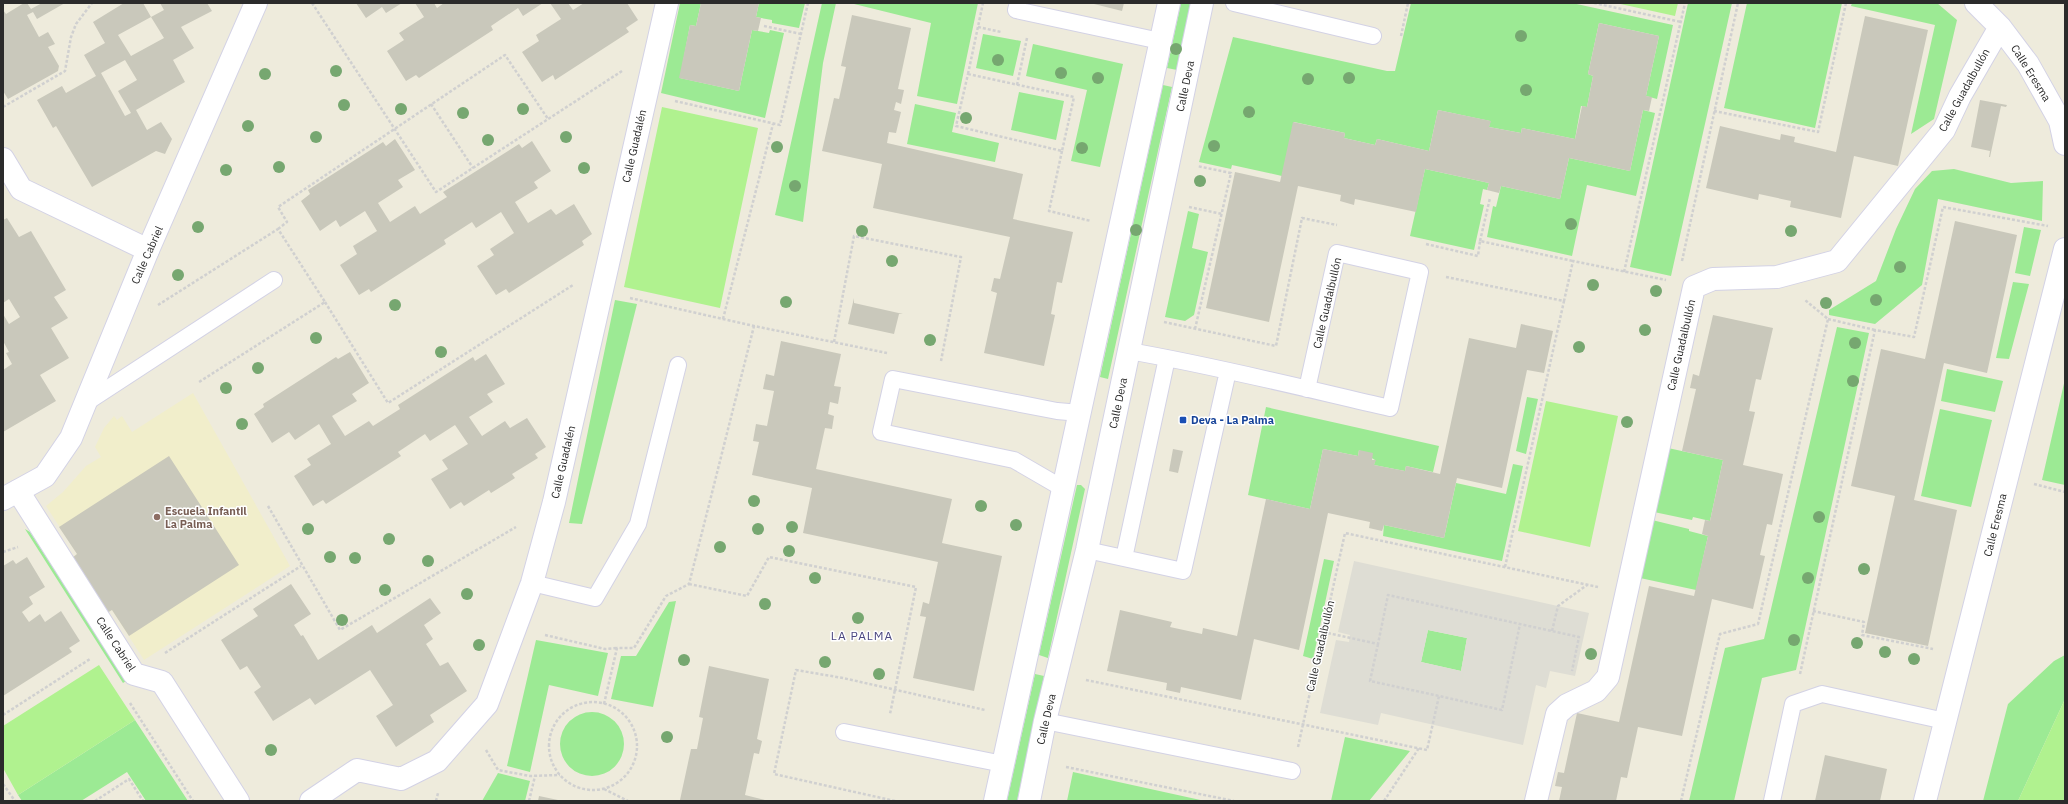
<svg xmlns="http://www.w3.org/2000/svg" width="2068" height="804" viewBox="0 0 2068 804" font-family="'IBM Plex Sans',sans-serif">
  <rect width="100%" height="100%" fill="#eeebdc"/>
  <path fill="#f1eecb" d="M193 393 290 566 144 660 112 610 72 558 77 554 46 506 63 492 86 466 101 457 95 447 104 428 114 416 117 420 122 416 132 432Z"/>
  <path fill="#9cea94" d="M680 3H701L696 26 690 25 680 78 739 91 752 30 769 33 770 30 784 33 765 118 661 93Z
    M759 3H805L799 28 772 23V20L756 17Z
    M822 3H836L823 63 803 222 775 215Z
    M850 3H978L957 104 917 96 931 23Z
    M1181 3H1191L1177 70 1167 68Z
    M1411 3H1572L1673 25 1657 99 1646 96 1659 36 1599 23 1588 74 1593 76 1587 107 1581 106 1575 139 1522 128 1521 133 1489 127 1490 121 1438 110 1429 151 1377 139 1375 145 1344 138 1345 133 1294 122 1282 176 1232 165 1231 169 1199 162 1233 37 1387 71H1395Z
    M1688 3H1732L1671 276 1630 267Z
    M1747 3H1842L1815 128 1724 108Z
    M1852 3H1937L1957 20 1934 119 1911 134 1935 25 1851 6Z
    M983 34 1021 41 1013 76 976 68Z
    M1033 44 1123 64 1100 167 1071 161 1087 90 1026 76Z
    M1163 85 1172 87 1108 379 1100 377Z
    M1019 92 1064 101 1056 140 1011 130Z
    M915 104 956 113 952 132 999 143 995 162 907 144Z
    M1643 110 1655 113 1636 196 1587 185 1572 256 1487 237 1493 206 1496 207 1501 186 1560 199 1569 158 1630 171Z
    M1425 169 1489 183 1487 190 1483 189 1480 204 1484 205 1474 250 1410 236Z
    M1954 169 2011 183 2043 181 2042 221 1938 199 1922 285 1875 324 1829 315V310L1876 281 1896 229 1915 189 1932 171Z
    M1188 211 1199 214 1192 248 1208 252 1194 315 1185 321 1165 317Z
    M2024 227 2041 230 2030 276 2015 273Z
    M2013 282 2029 284 2009 359 1996 358Z
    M615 300 637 304 582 524 569 523Z
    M1837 327 1869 333 1796 670 1762 678 1734 801H1689L1725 648 1764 639Z
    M1947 369 2003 381 1995 412 1941 401Z
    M2065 379V485L2042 480Z
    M1527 397 1538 399 1526 454 1516 451Z
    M1266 407 1439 446 1433 472 1406 466 1405 471 1374 465 1375 460 1359 450 1358 456 1323 449 1310 509 1248 495Z
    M1940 409 1992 420 1971 507 1921 496Z
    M1668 448 1723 460 1710 521 1693 517 1692 520 1654 512Z
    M1513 464 1523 466 1502 561 1383 536 1384 525 1444 538 1456 483 1506 494Z
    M1077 485H1081L1085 489 1048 658 1039 655Z
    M1652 520 1689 529V531L1708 536 1696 590 1640 578Z
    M25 529 30 532 126 681 123 683Z
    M1324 559 1334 561 1313 659 1303 656Z
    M676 601 653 707 611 699 621 656H636L669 602Z
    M1428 630 1467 638 1461 671 1421 662Z
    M536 640 608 653 598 696 549 685 530 772 507 766Z
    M2065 655V699L2018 801H1983L2008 704 2054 661Z
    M1035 674 1044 676 1017 801H1007Z
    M560 744a32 32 0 1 1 64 0a32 32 0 1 1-64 0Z
    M135 720 188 801H146L127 772 81 801H22L18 795Z
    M1345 737 1410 751 1369 801H1331Z
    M1073 772 1205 801H1067Z
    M498 773 530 781 525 801H482Z"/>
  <path fill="#b0f28f" d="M1616 3H1678L1675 16Z
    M662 107 758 128 720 308 624 287Z
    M1546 401 1618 416 1590 547 1518 531Z
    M99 665 135 720 18 795 3 768V726Z
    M2065 699V801H2018Z"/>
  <path fill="#deddd4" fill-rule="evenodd" d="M1354 561 1589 613 1575 676 1550 671 1546 688 1536 685 1523 745 1381 713 1378 725 1320 713 1336 640 1349 642 1350 635 1338 632ZM1428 630 1467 638 1461 671 1421 662Z"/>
  <path fill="#c9c8bb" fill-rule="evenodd" d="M24 3H27L31 9 42 3H65L37 19 33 12 27 15 39 37 48 32 55 44 48 47 59 66 58 71 8 99 3 91V10L6 14Z
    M124 3H143L151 17 118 35 131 56 164 38 151 17 164 10 160 3H207L212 11 181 27 194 48 173 60 185 82 136 110 147 130 161 122 172 139 165 154 156 151 92 187 56 126 53 128 37 100 62 86 66 93 96 76 84 55 105 43 93 22ZM125 60 137 80 118 91 131 113 125 116 101 73Z
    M356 3H402L386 13 382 7 366 18Z
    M415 3H434L437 8 444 3H543L523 16 518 8 491 26 493 30 419 78 416 75 406 81 387 51 404 40 399 33 424 17Z
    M550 3H568L573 10 584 3H627L638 20 626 28 629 32 555 80 553 75 542 82 522 52 539 41 536 35 561 19Z
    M701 3H759L756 17 761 18 758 31 752 30 739 91 679 78 690 25 696 26Z
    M1090 3H1124L1122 11Z
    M852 15 911 28 898 89 904 90 901 104 896 102 894 110 901 112 896 133 889 132 887 143 1023 174 1013 219 1073 232 1062 283 1057 282 1051 314 1055 315 1044 366 984 353 997 293 991 291 994 278 1000 279 1010 237 873 208 882 164 822 151 834 98 839 99 846 67 841 66Z
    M1865 16 1928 30 1898 166 1854 156 1841 218 1790 207 1791 201 1759 194 1758 200 1706 188 1720 126 1780 140 1781 134 1795 137 1794 142 1836 152Z
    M1599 23 1659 36 1646 96 1652 97 1649 111 1643 110 1630 171 1569 158 1560 199 1501 186 1499 193 1487 190 1489 183 1425 169 1416 212 1355 199 1354 205 1340 201 1341 195 1298 186 1269 322 1206 308 1235 172 1280 182 1293 122 1345 133 1344 138 1375 145 1377 139 1429 151 1438 110 1491 121 1489 127 1521 133 1522 128 1575 139 1582 106 1587 107 1593 76 1588 74Z
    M1980 100 2007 105 2006 107 2001 106 1990 157H1989L1990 151 1971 147Z
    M395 139 415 170 398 180 403 187 378 203 390 222 415 206 420 214 447 197 443 192 519 144 522 148 532 141 551 171 534 182 538 188 515 202 528 223 551 209 556 215 574 204 592 234 582 241 584 245 509 293 506 289 496 295 477 266 494 255 490 249 514 233 501 212 476 228 472 222 444 240 446 244 371 292 369 289 359 295 340 265 357 254 353 246 377 231 365 211 340 227 336 220 320 231 301 201 310 194 308 190 383 142 386 146Z
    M7 218 19 237 31 231 66 290 54 297 68 318 51 328 69 358 40 375 56 401 3 432V370L12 364 6 353 9 352 3 341V314L9 324 20 317 9 299 3 303V220Z
    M1955 221 2017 235 1987 373 1944 363 1914 500 1957 510 1928 646 1865 633 1895 496 1851 486 1881 349 1925 359Z
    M854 298V303L903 314H899L894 334 848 324Z
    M1713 315 1773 328 1761 380 1756 379 1749 411 1755 412 1743 465 1783 474 1772 525 1767 524 1760 555 1765 556 1753 609 1712 599 1682 736 1638 727 1627 778 1621 777 1616 801H1559L1562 787 1555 786 1558 772 1564 773 1577 713 1619 722 1649 586 1694 596 1708 536 1702 534 1705 520 1710 521 1723 460 1682 451 1696 389 1690 388 1693 374 1699 376Z
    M1521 324 1553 331 1544 373 1527 370 1502 488 1457 478 1444 538 1384 525 1382 531 1369 528 1370 522 1328 513 1299 650 1254 639 1241 700 1181 687 1180 693 1166 690 1167 683 1107 671 1120 610 1172 622 1170 627 1202 634 1203 628 1237 636 1266 499 1310 509 1323 449 1358 456 1359 450 1373 453 1372 460H1376L1374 465 1405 471 1406 466 1440 474 1469 338 1516 348Z
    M781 341 841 354 834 386 841 387 838 404 830 402 828 414 834 416 832 429 825 428 816 469 952 499 942 543 1002 556 974 691 913 678 926 617 920 616 923 602 929 604 938 562 803 533 812 488 752 475 759 442 753 441 756 424 767 426 774 391 763 389 766 374 774 376Z
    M350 352 369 383 352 394 357 401 332 416 345 436 369 421 373 426 400 409 398 405 473 357 475 361 486 354 505 384 487 394 493 402 469 417 482 436 505 421 510 428 527 418 546 447 535 454 538 458 512 474 515 478 491 493 489 490 464 506 461 502 450 509 431 479 448 469 442 460 468 444 455 425 430 441 425 434 398 452 401 456 326 504 323 500 313 506 294 476 311 465 307 459 331 444 319 424 295 440 289 432 272 443 254 414 264 407 263 404 336 357 338 359Z
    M1173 449 1183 451 1178 473 1169 471Z
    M169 456 239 565 129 636 112 610 107 613 72 558 77 554 59 527Z
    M27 557 45 587 29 597 33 604 22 612 29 622 40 614 45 622 61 611 80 641 69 648 72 652 3 696V566L13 560 16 564Z
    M291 584 311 614 294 625 301 636 303 635 318 660 372 625 377 633 430 598 441 613 424 625 433 639 426 644 440 666 448 662 467 691 430 715 434 722 396 747 376 716 393 705 370 670 315 705 310 698 273 721 254 692 261 687 247 666 240 670 221 640 258 616 253 609Z
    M709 666 769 679 757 739 762 741 759 754 754 753 745 795 769 801 680 800 691 749H697L703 718 699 717Z
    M1825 755 1887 769 1880 801H1815Z
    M539 796 558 800V801H538Z"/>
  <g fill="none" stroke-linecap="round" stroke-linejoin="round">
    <g stroke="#d3d2e5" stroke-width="18">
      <path id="lane" d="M1018 3 1016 10 1160 41
        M1234 3 1373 36
        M1129 351C1216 366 1303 388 1390 408L1420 272 1337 253 1307 389
        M84 404 274 280
        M1064 489 1014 460 881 432 893 379 1057 411 1080 413
        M1087 550 1183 571 1228 371
        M1124 558 1167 358
        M532 583 595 598 638 524 678 365
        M1045 721 1292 771
        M844 732 1003 764
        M1772 801 1793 704 1822 694 1945 721"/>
    </g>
    <g stroke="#d3d2e5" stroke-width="24">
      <path id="street" d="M1976 3 2000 27 2028 64 2060 121 2065 144
        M3 159 21 189 148 250
        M18 491 134 674 162 682 238 801
        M311 801 357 770 401 779 437 761 487 704 532 583 554 502 667 3
        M1536 801 1557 714 1567 705 1596 691 1608 677 1694 287 1713 279 1777 277 1837 261 1944 130 1960 96 2000 27
        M1925 801 2065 249"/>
    </g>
    <g stroke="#d3d2e5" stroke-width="24">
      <path id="secondary" d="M3 499 45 476 71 438 148 250 256 3
        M995 801 1169 3
        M1029 801 1045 721 1087 550 1202 3"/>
    </g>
    <path stroke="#d0d0d0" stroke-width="2.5" stroke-dasharray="3 2" stroke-linecap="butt" d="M312 3 436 192 622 71
      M1594 3 1681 22
      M764 26 801 34
      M978 27 1001 32
      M1401 36 1408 3
      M968 74 1074 97 1062 151 956 126Z
      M968 74 983 3
      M1017 85 1027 38
      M675 101 780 125 808 3
      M431 104 473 168
      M3 107 65 71 71 37 76 24 92 3
      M1714 111 1818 132 1846 3
      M1062 151 1049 211 1091 221
      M1189 207 1222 214
      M278 229 287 222 278 207 505 55 548 119
      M1480 241 1490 198
      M1426 244 1478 256 1480 241 1573 261
      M1682 261 1738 3
      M1624 272 1685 3
      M1446 277 1564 301 1573 261 1666 280
      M630 298 754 326 887 353
      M325 302 388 403 573 285
      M158 305 278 229 325 302 199 382
      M723 319 773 124
      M1828 319 1875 330
      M1164 322 1276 346 1302 218 1337 225
      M1195 329 1231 173 1197 166
      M834 342 854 236 961 257 941 361
      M2034 484 2065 492
      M268 506 340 630 516 527
      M3 552 18 547
      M1505 567 1564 301
      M689 584 747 596 769 557 916 587 890 714
      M1813 611 1864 622 1862 635 1933 649
      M1552 631 1558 606 1587 585
      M1323 632 1378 644 1388 595 1579 637 1572 671
      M545 635 605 649 617 648
      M1378 644 1370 681 1439 696
      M165 653 301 566
      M1800 674 1875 330 1914 337 1943 207 2048 226
      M1086 680 1427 750 1439 696 1502 710 1520 624
      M549 746a44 44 0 1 1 88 0a44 44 0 1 1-88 0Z
      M130 703 193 801
      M604 704 617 648H634L666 596 689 584 754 326
      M3 715 90 659
      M1298 747 1345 533 1598 587
      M486 750 498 770 530 776 560 775
      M1066 767 1234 801
      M3 784 15 801
      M604 789 628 801
      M95 801 129 779 143 801
      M436 801 438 793
      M529 801 535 776
      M895 801 774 774 796 670 843 678 985 710
      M1384 801 1419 748
      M1681 801 1720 634 1758 624 1828 319 1805 300"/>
    <use href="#lane" stroke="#fff" stroke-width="16"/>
    <use href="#street" stroke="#fff" stroke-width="22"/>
    <use href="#secondary" stroke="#fff" stroke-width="22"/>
  </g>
  <g fill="#76a770">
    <circle cx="1521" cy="36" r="6"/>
    <circle cx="1176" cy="49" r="6"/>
    <circle cx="998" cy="60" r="6"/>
    <circle cx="336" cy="71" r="6"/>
    <circle cx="1061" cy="73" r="6"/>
    <circle cx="265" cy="74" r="6"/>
    <circle cx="1098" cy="78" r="6"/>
    <circle cx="1349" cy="78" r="6"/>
    <circle cx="1308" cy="79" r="6"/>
    <circle cx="1526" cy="90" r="6"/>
    <circle cx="344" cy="105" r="6"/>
    <circle cx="401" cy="109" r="6"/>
    <circle cx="523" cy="109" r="6"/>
    <circle cx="1249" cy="112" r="6"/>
    <circle cx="463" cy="113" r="6"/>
    <circle cx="966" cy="118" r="6"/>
    <circle cx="248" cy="126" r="6"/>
    <circle cx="316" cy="137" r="6"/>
    <circle cx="566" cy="137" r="6"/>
    <circle cx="488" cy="140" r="6"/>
    <circle cx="1214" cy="146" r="6"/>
    <circle cx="777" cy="147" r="6"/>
    <circle cx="1082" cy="148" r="6"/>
    <circle cx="279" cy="167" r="6"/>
    <circle cx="584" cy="168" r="6"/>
    <circle cx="226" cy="170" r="6"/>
    <circle cx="1200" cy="181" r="6"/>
    <circle cx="795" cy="186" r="6"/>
    <circle cx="1571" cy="224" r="6"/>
    <circle cx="198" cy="227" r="6"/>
    <circle cx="1136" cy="230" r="6"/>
    <circle cx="862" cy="231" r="6"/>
    <circle cx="1791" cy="231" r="6"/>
    <circle cx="892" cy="261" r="6"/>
    <circle cx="1900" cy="267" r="6"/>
    <circle cx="178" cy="275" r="6"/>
    <circle cx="1593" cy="285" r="6"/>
    <circle cx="1656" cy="291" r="6"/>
    <circle cx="1876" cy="300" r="6"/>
    <circle cx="786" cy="302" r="6"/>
    <circle cx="1826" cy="303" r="6"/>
    <circle cx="395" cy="305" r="6"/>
    <circle cx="1645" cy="330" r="6"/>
    <circle cx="316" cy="338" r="6"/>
    <circle cx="930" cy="340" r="6"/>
    <circle cx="1855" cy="343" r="6"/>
    <circle cx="1579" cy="347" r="6"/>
    <circle cx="441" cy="352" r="6"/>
    <circle cx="258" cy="368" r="6"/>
    <circle cx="1853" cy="381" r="6"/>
    <circle cx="226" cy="388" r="6"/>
    <circle cx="1627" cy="422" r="6"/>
    <circle cx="242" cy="424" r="6"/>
    <circle cx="754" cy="501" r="6"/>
    <circle cx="981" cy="506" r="6"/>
    <circle cx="1819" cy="517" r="6"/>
    <circle cx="1016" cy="525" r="6"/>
    <circle cx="792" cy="527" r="6"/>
    <circle cx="308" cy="529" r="6"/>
    <circle cx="758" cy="529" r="6"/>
    <circle cx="389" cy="539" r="6"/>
    <circle cx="720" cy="547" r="6"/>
    <circle cx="789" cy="551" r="6"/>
    <circle cx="330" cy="557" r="6"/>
    <circle cx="355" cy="558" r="6"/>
    <circle cx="428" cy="561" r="6"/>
    <circle cx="1864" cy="569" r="6"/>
    <circle cx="815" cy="578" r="6"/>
    <circle cx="1808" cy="578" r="6"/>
    <circle cx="385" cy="590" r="6"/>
    <circle cx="467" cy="594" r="6"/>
    <circle cx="765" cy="604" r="6"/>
    <circle cx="858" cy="618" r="6"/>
    <circle cx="342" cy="620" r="6"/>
    <circle cx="1794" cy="640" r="6"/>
    <circle cx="1857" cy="643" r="6"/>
    <circle cx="479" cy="645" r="6"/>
    <circle cx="1885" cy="652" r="6"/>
    <circle cx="1591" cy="654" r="6"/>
    <circle cx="1914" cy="659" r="6"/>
    <circle cx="684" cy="660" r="6"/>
    <circle cx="825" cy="662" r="6"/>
    <circle cx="879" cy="674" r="6"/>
    <circle cx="667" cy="737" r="6"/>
    <circle cx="271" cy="750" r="6"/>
  </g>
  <rect fill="#1a4fb4" stroke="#fff" stroke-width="1.5" x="1179" y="416" width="8" height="8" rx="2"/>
  <circle fill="#8d6e63" stroke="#fff" stroke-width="1.5" cx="157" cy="517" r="4"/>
  <g text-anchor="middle" stroke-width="3" stroke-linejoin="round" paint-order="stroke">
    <g font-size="11" fill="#2b2b2b" stroke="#fff">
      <text transform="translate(2031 73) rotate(58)" y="4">Calle Eresma</text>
      <text transform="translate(1185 86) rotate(-78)" y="4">Calle Deva</text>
      <text transform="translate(1964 90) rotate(-61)" y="4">Calle Guadalbullón</text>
      <text transform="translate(634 146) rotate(-77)" y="4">Calle Guadalén</text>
      <text transform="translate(147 255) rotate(-66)" y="4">Calle Cabriel</text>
      <text transform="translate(1327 303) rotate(-77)" y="4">Calle Guadalbullón</text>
      <text transform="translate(1681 345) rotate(-77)" y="4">Calle Guadalbullón</text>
      <text transform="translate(1118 403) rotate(-78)" y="4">Calle Deva</text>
      <text transform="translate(563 462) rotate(-77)" y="4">Calle Guadalén</text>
      <text transform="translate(1995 525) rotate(-76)" y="4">Calle Eresma</text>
      <text transform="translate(116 644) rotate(57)" y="4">Calle Cabriel</text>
      <text transform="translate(1320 646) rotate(-77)" y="4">Calle Guadalbullón</text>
      <text transform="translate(1046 719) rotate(-77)" y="4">Calle Deva</text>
    </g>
    <g font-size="11" font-weight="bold" fill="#164399" stroke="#fff" text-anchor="start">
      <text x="1191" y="424">Deva - La Palma</text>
    </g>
    <g font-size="11" font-weight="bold" fill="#785e54" stroke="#fff" text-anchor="start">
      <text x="165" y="515">Escuela Infantil<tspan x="165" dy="13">La Palma</tspan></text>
    </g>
    <g font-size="12" letter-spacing="1" fill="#4b4781" stroke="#fff">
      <text x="862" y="640">LA PALMA</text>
    </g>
  </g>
  <rect width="2068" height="804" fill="none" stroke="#2b2b2b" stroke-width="8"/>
</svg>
